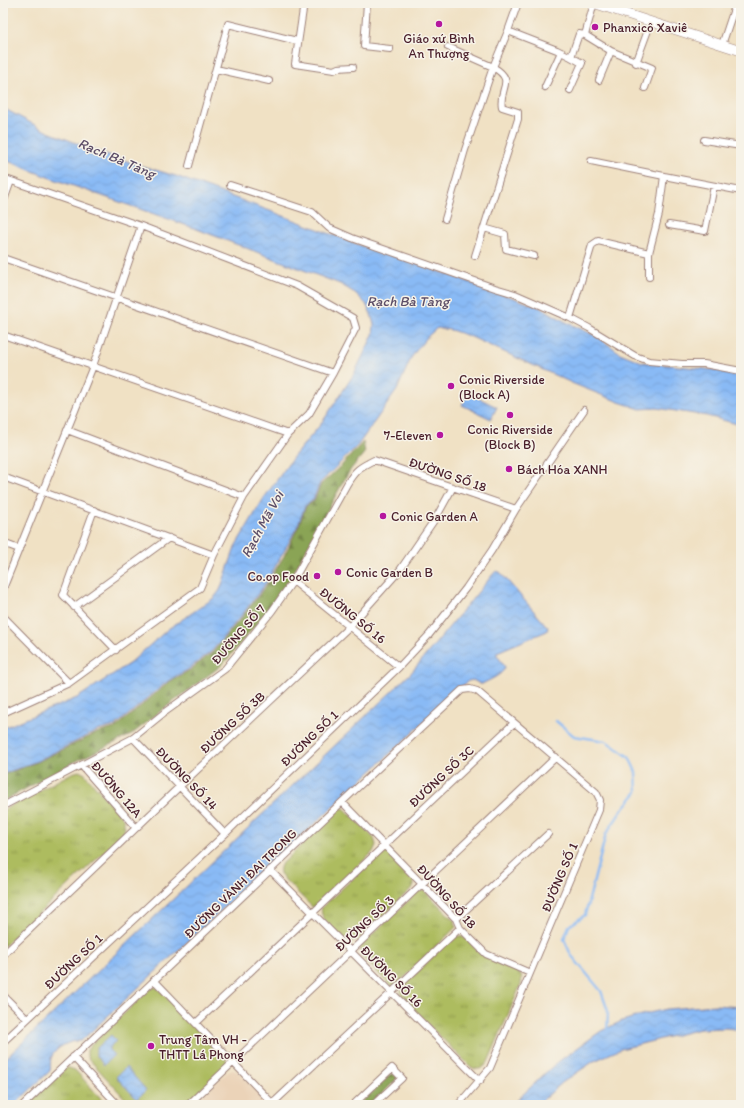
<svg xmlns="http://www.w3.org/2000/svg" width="744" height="1108" viewBox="0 0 744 1108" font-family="Itim,sans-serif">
  <defs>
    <pattern id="grass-tufts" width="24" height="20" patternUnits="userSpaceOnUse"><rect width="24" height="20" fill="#adbc5e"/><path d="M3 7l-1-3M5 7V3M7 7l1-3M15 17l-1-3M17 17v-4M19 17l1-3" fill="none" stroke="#8f984e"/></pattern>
    <pattern id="forest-firs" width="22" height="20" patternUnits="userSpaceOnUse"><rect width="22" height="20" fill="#8aa455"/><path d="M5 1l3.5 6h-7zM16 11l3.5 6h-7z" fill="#738547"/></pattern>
    <pattern id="water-waves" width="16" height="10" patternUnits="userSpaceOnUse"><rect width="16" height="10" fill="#89baf5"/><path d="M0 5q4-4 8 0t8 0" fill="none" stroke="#789fd2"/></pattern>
  </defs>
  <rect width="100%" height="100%" fill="#f7f3e8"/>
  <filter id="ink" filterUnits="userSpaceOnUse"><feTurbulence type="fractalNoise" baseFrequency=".025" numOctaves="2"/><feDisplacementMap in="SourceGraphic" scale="8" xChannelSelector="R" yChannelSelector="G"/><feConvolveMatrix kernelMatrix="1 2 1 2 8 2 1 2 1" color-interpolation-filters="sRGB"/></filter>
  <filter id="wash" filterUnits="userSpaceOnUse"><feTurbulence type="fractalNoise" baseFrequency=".012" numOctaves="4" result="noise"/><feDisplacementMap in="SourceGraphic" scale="16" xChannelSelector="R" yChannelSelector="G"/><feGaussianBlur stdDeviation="0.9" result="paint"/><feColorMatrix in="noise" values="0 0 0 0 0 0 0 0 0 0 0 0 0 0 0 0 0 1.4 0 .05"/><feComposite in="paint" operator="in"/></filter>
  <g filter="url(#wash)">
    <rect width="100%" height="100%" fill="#f0e1c4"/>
    <path fill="#ebd3b8" d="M233 1070 238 1072 270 1105H193L228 1072Z"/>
    <path fill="url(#grass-tufts)" stroke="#7c6e44" d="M79 771 85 774 123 819 125 827 123 834 3 947V810L33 794 72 773Z
      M344 808 374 838 376 845 373 852 315 907H312L282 877C279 873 279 869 281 865L336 811 340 809Z
      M382 852 388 853 412 878 414 880V886L359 939C354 942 350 942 345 940 337 932 318 920 322 907Z
      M419 891H425L454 920 456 925V927L397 985 391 986 363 958C359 953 359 949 362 944Z
      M459 936C470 937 475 952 485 957 495 962 519 967 522 978L521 984 488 1062C483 1070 476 1071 470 1066L402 999 400 993 403 986 453 937Z
      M66 1068H69L75 1070 107 1105H26Z"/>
    <path fill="url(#forest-firs)" stroke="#6a6240" d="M363 442 365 452 351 469 343 482 290 579 269 609 222 665 162 710 131 735 80 759 3 801V775L37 762 97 733 115 728 169 682 190 670 213 652 243 616 265 587 284 556 299 525 306 506 314 501 321 484 341 466Z
      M392 1073 397 1077V1079L370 1105H358Z"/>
    <path fill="#adbc5e" stroke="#7c6e44" d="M154 987 159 989 227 1061 225 1066 185 1105H131L87 1057V1050L91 1045 149 990Z"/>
    <path fill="url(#water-waves)" stroke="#6a6c90" d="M3 108 46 131 86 147 135 164 176 176 281 215 362 246 422 265 544 309 564 321 598 337 620 353 642 362 741 373V425L707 416 657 408 640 409 619 402 574 384 469 336 451 330 437 328 429 335 418 348 411 358 397 390 358 445 320 483 313 500 305 506 298 525 282 555 264 586 242 615 212 651 189 669 168 681 115 726 97 731 37 761 3 774V728L77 698 130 663 168 629 214 598 220 590 236 545 264 498 294 456 321 424 354 374 373 335 374 325 371 314 366 304 355 293 340 284 194 228 45 176 3 159Z
      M468 393 497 407 491 419 462 405Z
      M496 571 500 572 545 624 548 627 547 631 497 652V655L505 667C503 675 489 680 482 684H480L473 680 468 681 81 1041C71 1040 55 1047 51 1058 50 1062 51 1067 50 1071L14 1105H3V1061L411 673 494 573Z
      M715 1005 741 1007V1030L726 1028 700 1029 621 1049 594 1061 563 1082 537 1105H512L555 1064 601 1031 622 1021 649 1013 667 1009Z
      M111 1035 116 1041 109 1047V1050L114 1055 104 1065 96 1056V1049Z
      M126 1067 146 1090 137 1099 116 1077Z"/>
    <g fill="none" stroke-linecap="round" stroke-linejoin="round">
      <path stroke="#89baf5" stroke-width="2.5" d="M556 721 574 736 606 741 629 757 636 772 637 792 622 810 606 834 585 915 569 926 564 939 571 955 601 991 608 1011 607 1031"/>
    </g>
  </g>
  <g filter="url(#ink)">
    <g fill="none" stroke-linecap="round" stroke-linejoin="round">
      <g stroke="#9d8078" stroke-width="8">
        <path id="minor" d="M304 3 295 64 334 70 338 68 353 67
          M367 3 364 46 390 49
          M508 31 557 50 571 57 579 34 585 35 611 51 652 68 645 88
          M585 35 594 3
          M722 45 736 3
          M448 47 493 67 508 31 518 3
          M636 63 651 22
          M216 69 269 81
          M599 80 611 51
          M545 87 561 52
          M570 90 582 63 571 57
          M704 140 741 146
          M591 161 664 176
          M189 166 228 24 297 41
          M3 178 141 226 297 286 353 318 356 328 333 373 309 414 288 434 244 497 214 555 200 588 69 683 3 713
          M230 185 312 212 329 228 352 238 495 288 515 294 570 318 589 328 635 356 649 361 682 364H704L741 371
          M3 203 11 181
          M445 219 465 150 493 67C517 81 498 88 502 107L518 112V119L475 256
          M669 225 705 231 714 186
          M484 228 505 234 506 249 534 256
          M3 258 333 373
          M649 277V253L659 214 664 176 741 191
          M570 318 592 245 598 241 649 253
          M3 335 288 434
          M67 430 244 497
          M3 477 214 555
          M94 510 63 595 116 650
          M3 543 19 549
          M293 581 399 667
          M3 589 93 366 141 226
          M74 607 169 538
          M3 616 69 683
          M133 738 225 834
          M81 765 136 828
          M342 802 456 919 460 928 486 954 530 973
          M3 806 133 738 165 712 225 669 272 611 293 581 347 484C355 470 360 467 374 460L516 509
          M270 870 480 1081
          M456 919 548 834
          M3 955 179 787 350 626 400 570 437 516 453 487
          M154 980 274 1105
          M3 995 27 1019
          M196 1023 514 723
          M3 1042 225 834 399 667 429 635 466 588 492 550 516 509 584 410
          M73 1057 118 1105
          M272 1104 392 992 460 928
          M23 1105 342 802 462 690 470 689 477 691 596 792 600 800 599 810 490 1068 458 1105
          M188 1105 556 757
          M353 1105 392 1068 402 1078 373 1105"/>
      </g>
      <g stroke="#9d8078" stroke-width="10">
        <path id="secondary" d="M593 3 741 51"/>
      </g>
      <use href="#minor" stroke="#fff" stroke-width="6"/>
      <use href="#secondary" stroke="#fff" stroke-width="9"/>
    </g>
  </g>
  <g fill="#b5179e" stroke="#f7f3e8" stroke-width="1.5">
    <circle cx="439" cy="24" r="4"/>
    <circle cx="595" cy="27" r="4"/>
    <circle cx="451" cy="386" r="4"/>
    <circle cx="510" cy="415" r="4"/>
    <circle cx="440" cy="435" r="4"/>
    <circle cx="509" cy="469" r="4"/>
    <circle cx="383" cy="516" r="4"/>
    <circle cx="338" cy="572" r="4"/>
    <circle cx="317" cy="576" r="4"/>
    <circle cx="151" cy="1046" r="4"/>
  </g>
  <g text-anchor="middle" stroke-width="3" stroke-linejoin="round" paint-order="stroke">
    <g font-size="13" fill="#4a1f2b" stroke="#f7f3e8" text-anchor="start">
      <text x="603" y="32">Phanxicô Xaviê</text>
      <text x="439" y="43" text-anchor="middle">Giáo xứ Bình<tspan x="439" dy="15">An Thượng</tspan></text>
      <text x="459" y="384">Conic Riverside<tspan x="459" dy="15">(Block A)</tspan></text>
      <text x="510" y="434" text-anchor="middle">Conic Riverside<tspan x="510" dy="15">(Block B)</tspan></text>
      <text x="432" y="440" text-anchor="end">7-Eleven</text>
      <text x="517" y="474">Bách Hóa XANH</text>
      <text x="391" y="521">Conic Garden A</text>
      <text x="346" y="577">Conic Garden B</text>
      <text x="309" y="581" text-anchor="end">Co.op Food</text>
      <text x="159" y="1044">Trung Tâm VH -<tspan x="159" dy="15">THTT Lá Phong</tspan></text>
    </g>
    <g font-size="13" fill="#4a1f2b" stroke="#f7f3e8">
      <text transform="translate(448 474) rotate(19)" y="5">ĐƯỜNG SỐ 18</text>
      <text transform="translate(353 615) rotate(39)" y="5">ĐƯỜNG SỐ 16</text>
      <text transform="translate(238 634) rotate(-49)" y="5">ĐƯỜNG SỐ 7</text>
      <text transform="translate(232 722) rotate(-43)" y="5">ĐƯỜNG SỐ 3B</text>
      <text transform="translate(309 738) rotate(-44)" y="5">ĐƯỜNG SỐ 1</text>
      <text transform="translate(441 776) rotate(-43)" y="5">ĐƯỜNG SỐ 3C</text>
      <text transform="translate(187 778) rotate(46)" y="5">ĐƯỜNG SỐ 14</text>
      <text transform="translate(117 789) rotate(49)" y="5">ĐƯỜNG 12A</text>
      <text transform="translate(559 877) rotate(-67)" y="5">ĐƯỜNG SỐ 1</text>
      <text transform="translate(240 883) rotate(-44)" y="5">ĐƯỜNG VÀNH ĐAI TRONG</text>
      <text transform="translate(447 896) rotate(48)" y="5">ĐƯỜNG SỐ 18</text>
      <text transform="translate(364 923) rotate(-43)" y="5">ĐƯỜNG SỐ 3</text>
      <text transform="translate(73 961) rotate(-43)" y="5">ĐƯỜNG SỐ 1</text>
      <text transform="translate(392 976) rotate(45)" y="5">ĐƯỜNG SỐ 16</text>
    </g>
    <g font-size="14" font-style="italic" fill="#5d4e68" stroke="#f7f3e8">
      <text transform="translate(117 158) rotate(23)" y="5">Rạch Bà Tàng</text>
      <text x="408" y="306">Rạch Bà Tàng</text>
      <text transform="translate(262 524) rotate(-61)" y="5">Rạch Mã Voi</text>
    </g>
  </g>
  <rect width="744" height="1108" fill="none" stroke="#f7f3e8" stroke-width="16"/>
</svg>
